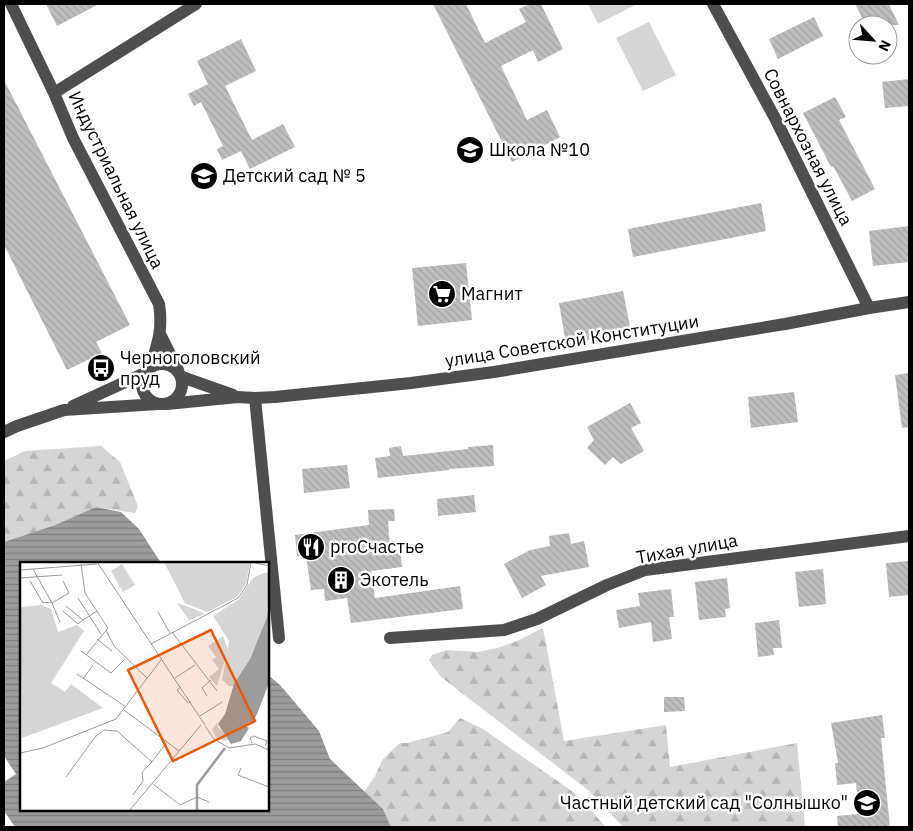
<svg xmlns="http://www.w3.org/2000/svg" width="913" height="831" viewBox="0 0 913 831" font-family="'IBM Plex Sans',sans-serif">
  <defs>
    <pattern id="forest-firs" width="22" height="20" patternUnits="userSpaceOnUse" patternTransform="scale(1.25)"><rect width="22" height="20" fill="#d5d5d5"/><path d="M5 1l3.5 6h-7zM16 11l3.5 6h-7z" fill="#b5b5b5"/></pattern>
    <pattern id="water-rules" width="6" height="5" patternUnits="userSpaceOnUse" patternTransform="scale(1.25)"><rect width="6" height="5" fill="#9c9c9c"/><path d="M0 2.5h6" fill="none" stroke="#7d7d7d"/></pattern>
    <pattern id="building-back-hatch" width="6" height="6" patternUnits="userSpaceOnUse" patternTransform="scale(1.25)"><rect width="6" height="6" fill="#bebebe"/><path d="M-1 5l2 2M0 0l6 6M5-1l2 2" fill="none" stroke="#a2a2a2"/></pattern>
  </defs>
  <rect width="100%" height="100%" fill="#fff"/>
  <path fill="url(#forest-firs)" d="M101 446 120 462 138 506 135 513 96 507 55 525 4 542V461L25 451Z
    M543 628 564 741 666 725 670 767 797 743 805 827H623L588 790 441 677 429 660 432 655 446 650 478 652 497 648 517 641Z
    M460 718 483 729 576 794 606 827H391L383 809 364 792 375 776 383 759 400 743H407L448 732Z"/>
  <path fill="#d5d5d5" d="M588 4H637L598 24Z
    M649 22 676 75 643 91 616 38Z"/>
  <path fill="url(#water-rules)" d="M96 507 121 512 139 529 161 563 21 564V810H268V675L280 685 319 731 330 759 383 809 391 827H15L4 811V782L16 774 4 756V542L55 525Z"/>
  <path fill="url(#building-back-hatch)" d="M46 4H99L57 26Z
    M433 4H466L485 43 526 22 519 9 530 4H541L563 49 538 62 533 50 501 66 527 120 547 110 560 137 512 162Z
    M855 4H889L899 25H866Z
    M814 17 823 36 778 59 769 39Z
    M241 39 256 71 225 86 252 140 283 124 295 147 250 169 241 151 222 160 217 149 223 146 201 102 194 106 188 94 208 84 197 61Z
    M909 79V106L885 108 882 82Z
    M4 80 130 325 96 342 102 353 67 370 4 245Z
    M835 97 846 117 839 120 875 189 852 201 833 166 831 167 803 113Z
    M761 203 766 231 633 257 628 229Z
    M909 226V262L873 266 869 231Z
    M466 263 472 320 418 326 412 268Z
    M623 291 631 332 566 344 559 303Z
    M909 373V427L902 428 895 375Z
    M794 392 798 422 751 428 748 397Z
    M630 403 641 423 631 428 644 451 621 464 613 457 605 465 587 448 594 440 587 427Z
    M493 445 494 466 449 469V470L378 478 375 458 390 456 389 448 401 446 403 456 468 449V447Z
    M347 465 350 488 304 493 302 469Z
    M474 495 476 512 438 516 437 499Z
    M394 509 395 521H388L390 551 400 550 402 567 371 571 375 598 460 586 463 609 351 623 347 598 325 601 324 589 311 590 306 555 297 556 295 535 369 525 368 510Z
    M569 533 571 544 584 541 589 567 541 576 546 585 522 598 504 564 530 550 550 546 549 536Z
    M909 561V595L889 597 886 563Z
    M823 569 826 604 799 607 795 572Z
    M727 578 730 608 725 609 726 617 699 620 695 582Z
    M671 589 674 617H669L672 639 653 642 651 622 619 628 616 610 640 606 638 593Z
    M779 620 782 648H773L774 655 758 657 755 623Z
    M664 697H684L685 711 664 712Z
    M882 715 885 738H881L890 827H838L837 816 859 814 856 783 837 785 835 763H838L831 723Z"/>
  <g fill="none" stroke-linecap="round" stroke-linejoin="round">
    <path stroke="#4e4e4e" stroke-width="12" d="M11 4 54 93 73 138 159 304C163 328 158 344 150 367
      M713 4 776 120 869 308
      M54 93 196 4
      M160 334 178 370
      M142 384a20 20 0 1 1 40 0a20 20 0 1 1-40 0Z
      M182 377 233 395
      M255 398 279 638
      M167 404 238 397 255 398 275 397 411 383 494 372 785 324 869 308 909 302
      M73 406 145 373
      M4 432 17 426 64 410 158 404
      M390 638 504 630 537 619 607 585 645 570 909 536"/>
  </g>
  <defs>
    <g id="school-disc" transform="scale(1.4375)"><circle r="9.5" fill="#000" stroke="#fff"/><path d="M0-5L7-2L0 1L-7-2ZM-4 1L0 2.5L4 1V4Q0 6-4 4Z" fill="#fff"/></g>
    <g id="supermarket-disc" transform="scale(1.4375)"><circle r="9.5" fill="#000" stroke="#fff"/><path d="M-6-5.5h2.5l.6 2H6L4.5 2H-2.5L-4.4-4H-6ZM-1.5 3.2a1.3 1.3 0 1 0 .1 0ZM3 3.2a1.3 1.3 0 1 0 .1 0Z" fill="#fff"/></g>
    <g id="bus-disc" transform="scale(1.4375)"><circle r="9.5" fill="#000" stroke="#fff"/><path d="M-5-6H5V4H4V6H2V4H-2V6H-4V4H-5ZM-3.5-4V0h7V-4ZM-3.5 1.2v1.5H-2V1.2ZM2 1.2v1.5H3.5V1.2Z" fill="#fff"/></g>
    <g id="restaurant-disc" transform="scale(1.4375)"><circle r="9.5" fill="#000" stroke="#fff"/><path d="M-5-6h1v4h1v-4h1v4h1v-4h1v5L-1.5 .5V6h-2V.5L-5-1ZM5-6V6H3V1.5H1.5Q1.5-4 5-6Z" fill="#fff"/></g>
    <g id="building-disc" transform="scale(1.4375)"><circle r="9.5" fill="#000" stroke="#fff"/><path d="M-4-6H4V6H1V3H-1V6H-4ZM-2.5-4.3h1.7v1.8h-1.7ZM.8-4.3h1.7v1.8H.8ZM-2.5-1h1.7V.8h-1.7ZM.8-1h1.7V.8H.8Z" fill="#fff"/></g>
  </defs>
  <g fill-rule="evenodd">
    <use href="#school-disc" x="470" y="150"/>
    <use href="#school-disc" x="204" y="176"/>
    <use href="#supermarket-disc" x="442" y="294"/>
    <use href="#bus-disc" x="101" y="368"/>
    <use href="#restaurant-disc" x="311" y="547"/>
    <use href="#building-disc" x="341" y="580"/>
    <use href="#school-disc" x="867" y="803"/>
  </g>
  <g text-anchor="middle" stroke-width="5" stroke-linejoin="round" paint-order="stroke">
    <g font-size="18" fill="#000" stroke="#fff">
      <text transform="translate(808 147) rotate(63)" y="6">Совнархозная улица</text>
      <text transform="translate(116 180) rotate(64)" y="6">Индустриальная улица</text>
      <text transform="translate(572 341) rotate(-9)" y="6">улица Советской Конституции</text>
      <text transform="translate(687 549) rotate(-10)" y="6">Тихая улица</text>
    </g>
    <g font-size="18" fill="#000" stroke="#fff" text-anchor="start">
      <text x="489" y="156">Школа №10</text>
      <text x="223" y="182">Детский сад № 5</text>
      <text x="461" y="300">Магнит</text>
      <text x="120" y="364">Черноголовский<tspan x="120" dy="21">пруд</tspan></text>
      <text x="330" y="553">proСчастье</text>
      <text x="360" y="586">Экотель</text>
      <text x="848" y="809" text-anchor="end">Частный детский сад "Солнышко"</text>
    </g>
  </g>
  <g transform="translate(20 562)">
    <rect width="249" height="249" fill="#fff"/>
    <path d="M144 0H230L226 22 217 35 187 50 165 41ZM244 11H249L247 55 228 101 214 124H209L202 118 209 79 193 54 218 38 233 16ZM157 41 177 48 185 52 169 58ZM203 74 208 88 197 124 189 115 199 107 192 98 196 95 188 84ZM197 161 198 165 209 177 204 179 196 175 192 167Z" fill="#d5d5d5"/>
    <path d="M22 43 31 47 38 70 57 63 64 69 31 121 45 130 51 122 83 146 2 176 0 45Z" fill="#d5d5d5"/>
    <path d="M102 2 115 23 103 30 91 9Z" fill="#d5d5d5"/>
    <path d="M249 41V121L237 152 232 162 229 160 226 164 229 166 221 179 211 182 198 162 205 152 214 122 230 97 247 55Z" fill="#9c9c9c"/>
    <path fill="none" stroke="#9c9c9c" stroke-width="2.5" d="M177 249V223L205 186"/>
    <path fill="none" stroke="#999" stroke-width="1" d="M77 0 185 163M231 0 249 4M61 2 65 31 88 66 66 93M13 7 32 41 49 31 43 19M0 8 77 2M0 16 42 13M10 19 23 41 32 40M58 36 81 72M32 41 40 60M46 44 63 58 77 49M43 49 58 62 63 58M138 50 150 71M86 68 94 84 127 116M152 70 197 129M77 77 92 89M131 82 218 36 227 23 231 0M61 89 91 111 105 97M57 112 106 145M155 116 175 103M63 117 73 103M161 125 157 128 168 141 171 140M187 134 182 126 191 118M104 148 159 189M180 154 202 140M185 164 194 177 209 186 235 182 249 188M232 181 230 176 234 174 247 179 245 184M0 191 23 186 96 157 141 98M221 206 218 213 249 225M46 215 75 175 84 168 97 169 132 200 146 181M133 222 160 243 177 235 189 240M113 233 123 219 122 210 132 200M109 249 181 163"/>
    <path fill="#e8590c" fill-opacity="0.15" stroke="#e8590c" stroke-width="2.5" d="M191 68 235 159 153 199 108 108Z"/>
    <rect width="249" height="249" fill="none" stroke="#000" stroke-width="2.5"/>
  </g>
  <rect width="913" height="831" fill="none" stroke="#000000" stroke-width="10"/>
  <g transform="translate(873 40) rotate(116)"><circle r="24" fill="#ffffff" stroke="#999999"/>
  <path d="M0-4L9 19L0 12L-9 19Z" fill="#000000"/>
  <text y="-8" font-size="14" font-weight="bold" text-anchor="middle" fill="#000000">N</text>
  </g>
</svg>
